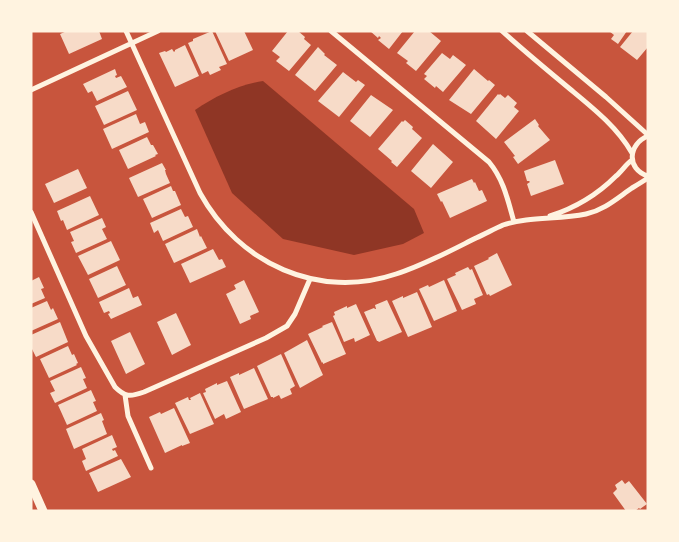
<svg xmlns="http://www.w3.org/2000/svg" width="679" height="542" viewBox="0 0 679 542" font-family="'Public Sans',sans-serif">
  <rect width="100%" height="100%" fill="#c8553d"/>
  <path fill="#8f3625" d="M263 81 414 209 424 233 403 244 354 255 283 239 232 193 195 110C216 96 238 85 263 81Z"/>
  <path fill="#f7dbc8" d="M67 31H99L102 39 69 54 60 34Z
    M212 31 227 64 219 67 221 70 210 75 208 71 202 74 188 43 193 41V39Z
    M215 31H244L253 50 229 61Z
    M288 31H298L305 37 304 39 311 45 289 71 276 61 280 57 272 51Z
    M370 31H403L389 49 378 40 381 38 379 36 378 38Z
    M415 31H429L441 41 416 71 406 63 408 61 397 53Z
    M609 31H627L618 44 611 39 614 35Z
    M633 31H648V47L637 60 620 47Z
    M185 45 199 76 175 87 159 53 165 51 166 52 172 49 174 52 175 51V50Z
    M318 47 325 54 324 55 337 65 315 91 295 75Z
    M442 53 450 59 453 55 466 65 443 92 436 86 435 88 424 79 427 76 424 74Z
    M115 69 117 75 115 76 116 78 121 76 127 87 97 101 92 91 88 93 83 84Z
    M474 69 488 81 489 80 495 85 471 114 449 100Z
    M343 72 356 82 358 80 365 85 339 117 318 101Z
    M128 91 137 110 104 125 95 106Z
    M498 94 499 95 500 94 505 98 508 95 517 103 514 107 519 111 496 139 476 121Z
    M371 95 393 110 370 137 350 121Z
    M136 114 140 124 145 122 149 132 112 149 103 129Z
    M535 119 539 125 538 126 550 140 518 164 513 157 515 156 504 142Z
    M405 120 413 127 412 129 422 138 397 167 391 162 392 161 378 149 402 121 403 122Z
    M147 137 151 145H153L158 154 155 155 156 156 128 169 119 150Z
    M433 144 453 162 431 188 411 171Z
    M555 160 564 184 531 196 527 184 530 182 529 181H527L524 171Z
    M162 163 166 170H165L166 174 170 183 138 197 129 178Z
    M78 169 87 188 54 203 45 184Z
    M472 179 474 183 475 182 479 191 482 190 487 201 450 218 442 201 441 202 437 194Z
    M171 186 173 191H175L181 205 152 218 143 199Z
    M90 196 99 215 67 230 63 220 61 221 57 211Z
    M181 209 185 217 188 216 193 227 163 241 158 230 154 233 150 223Z
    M102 218 106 227 102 229 107 239 76 253 71 242 74 241 70 232Z
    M197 229 200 237 201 236 207 248 174 263 165 244Z
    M111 241 120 260 88 275 78 256Z
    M213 249 219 260 222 259 226 267 190 283 181 264Z
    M497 253 512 285 490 296 489 294 487 295 474 266 489 259 488 258Z
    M117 266 126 285 98 298 89 279Z
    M468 267 470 270 472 269 483 295 474 299 476 304 462 310 447 279 456 275 455 273Z
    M39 277 44 288 41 289 45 298 31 304V281Z
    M244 280 259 312 250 316 251 319 240 324 226 294 236 289 234 285Z
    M444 280 457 311 434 321 419 289 428 285 429 287Z
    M129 288 133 298 138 296 142 305 111 319 108 314 110 313 109 311 104 313 99 302Z
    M417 292 432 327 408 337 392 301 403 296V298Z
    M387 300 402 332 379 342 378 341H377L364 312 374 308 375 309H376L375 305Z
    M47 301 51 310 53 308 58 319 31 331V308Z
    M356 304 370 335 355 342 354 338 344 342 333 316 335 315 334 312 347 306V308Z
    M176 313 191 345 172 355 157 322Z
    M60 322 68 342 36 357 31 347V335Z
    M332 322 346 354 323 364V362L322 363 308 334 323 327 322 326Z
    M130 332 145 364 126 374 111 341Z
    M307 340 323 375 300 388 284 353Z
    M68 346 72 355 74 354 78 363 76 364 77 365 49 378 40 359Z
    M281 354 295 386 290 389 292 394 281 399 279 395 273 398V397H271L257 366Z
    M81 367 86 378 83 379 87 388 55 403 50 393 55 391 50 381Z
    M254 368 268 399 244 409 230 377 239 373V375Z
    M227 381 241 412 226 419 224 414 215 419 203 393 206 392 205 389 217 383V385Z
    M91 390 96 401 93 402 97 411 67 425 58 405Z
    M200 393 214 424 190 434 175 403 188 397 189 400H191L190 398Z
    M174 408 190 443 182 446V445L165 453 149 417 160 412 161 414Z
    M101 413 104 420 102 421 107 434 74 449 66 429Z
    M112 435 117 447 112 449 113 451 115 450 118 456 86 471 82 461 86 459 82 449Z
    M121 459 131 477 98 492 89 473Z
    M622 480 625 484 629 481 647 504 640 509 639 508 635 511H626L613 493 617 489 615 485Z"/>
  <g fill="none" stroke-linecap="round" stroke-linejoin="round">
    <path stroke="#fff3e0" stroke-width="5" d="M126 31 200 193C239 264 319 300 396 274 424 265 450 251 476 238 485 234 494 229 503 225 530 216 558 220 586 214 604 210 616 199 632 188 637 185 642 182 648 178
      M331 31 489 162C504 180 508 201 514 222
      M502 31C524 51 547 70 570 89 593 108 617 127 632 153
      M527 31 606 97 648 135
      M31 90 158 31
      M648 136C628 144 626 169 648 176
      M31 212 86 336 115 387C125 397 130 397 144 392L266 338 287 326 295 314 310 279
      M550 216C575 208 597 195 616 176 622 171 626 164 632 160
      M125 395 128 416 151 468"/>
    <path stroke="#fff3e0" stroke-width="9" d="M31 484 43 511"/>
  </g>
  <rect width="679" height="542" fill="none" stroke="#fff3e0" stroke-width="65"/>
</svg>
